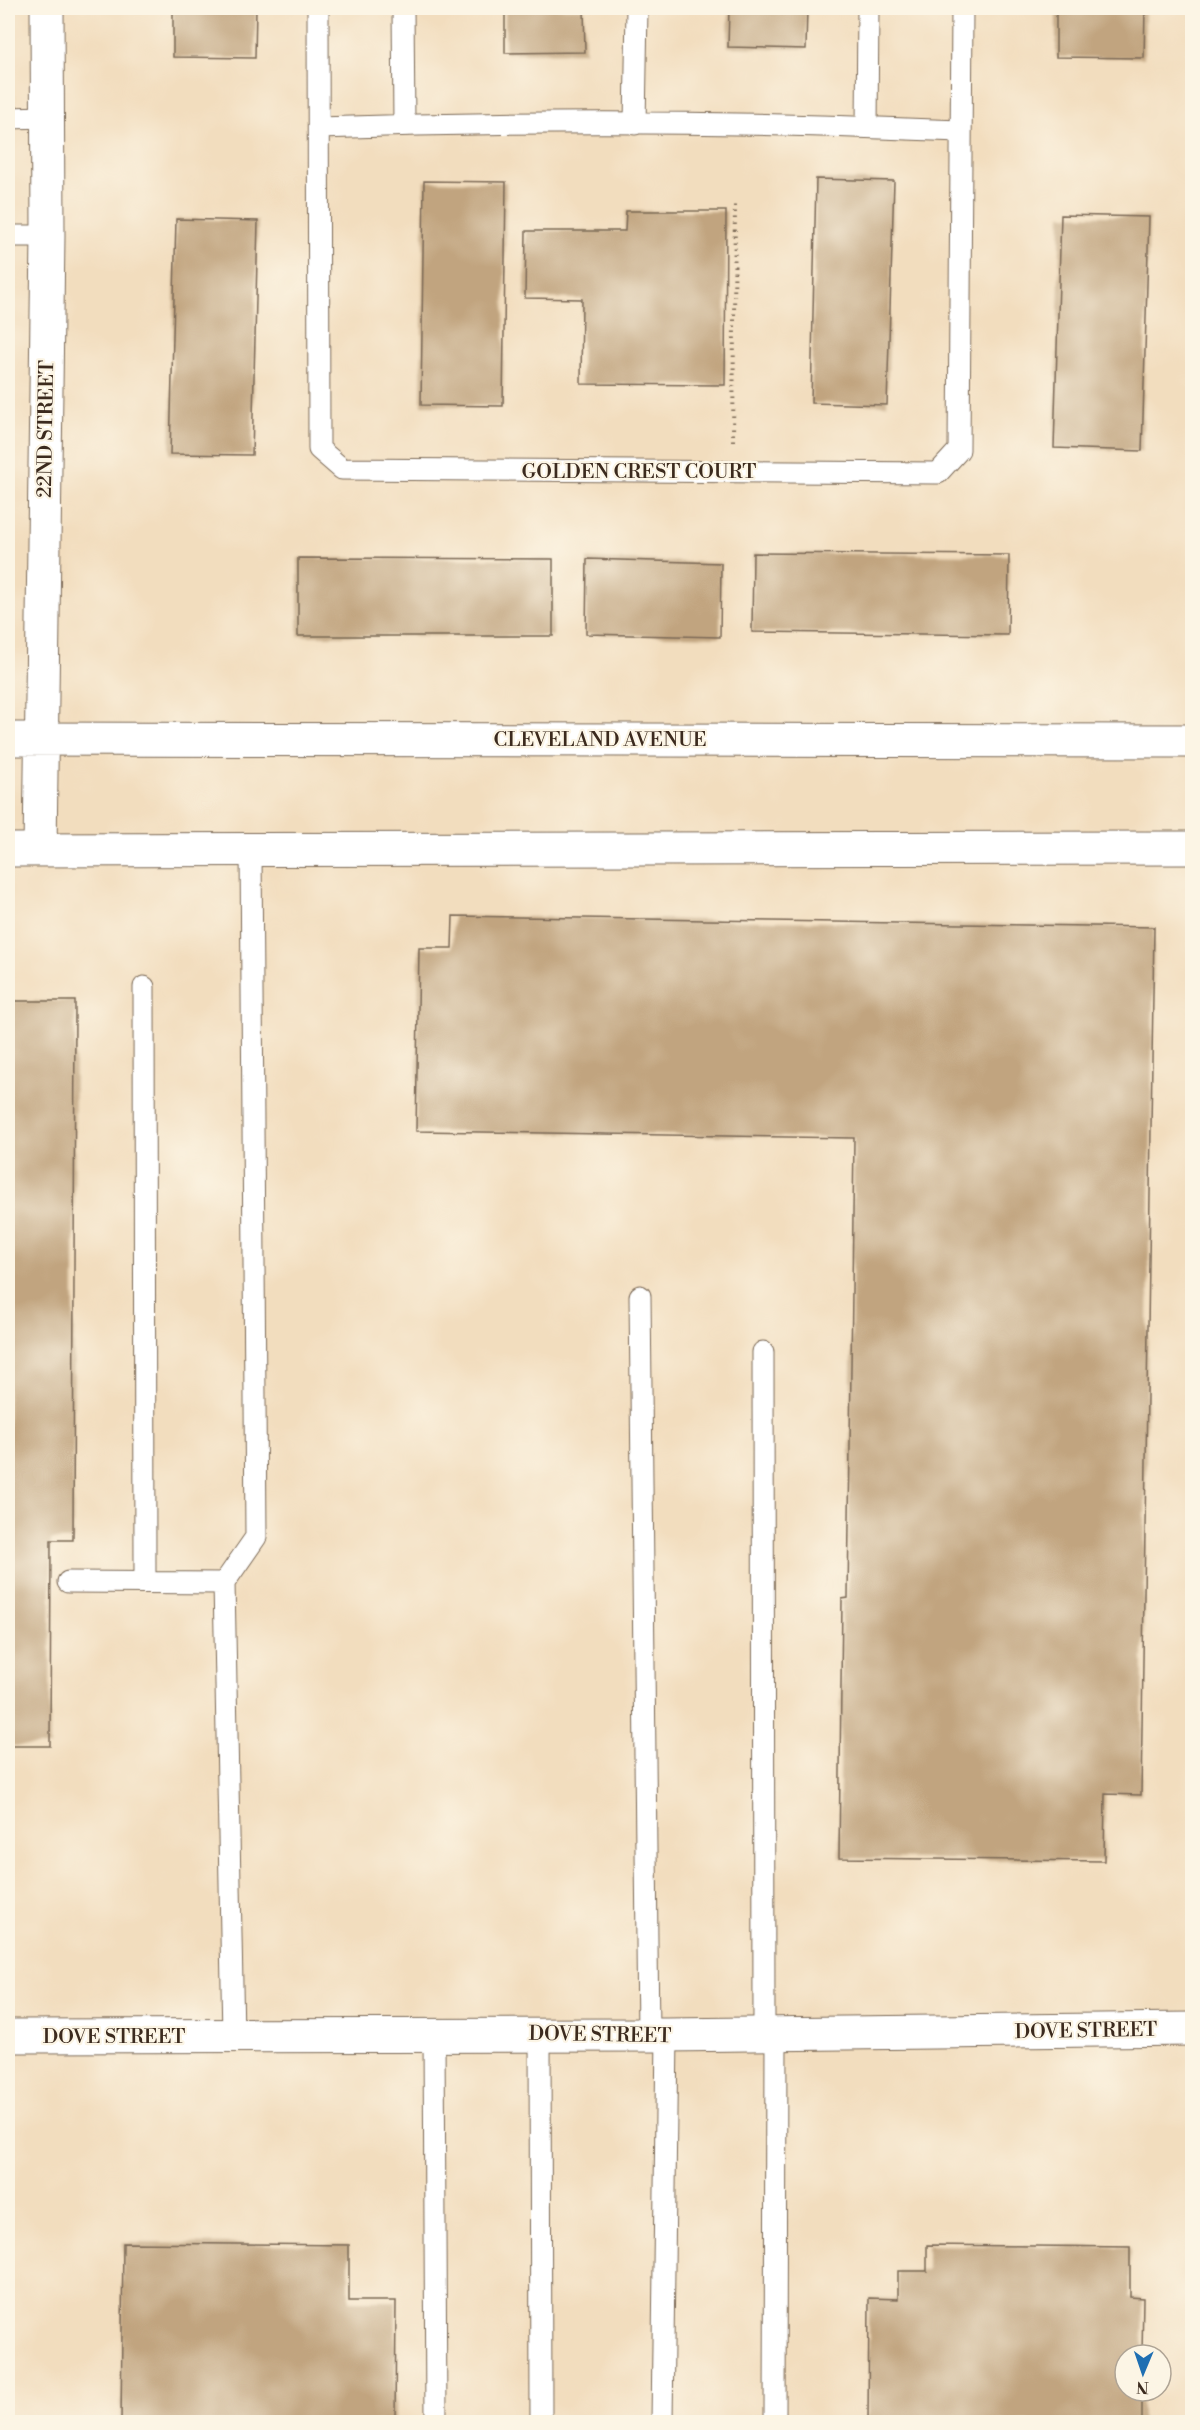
<svg xmlns="http://www.w3.org/2000/svg" width="1200" height="2430" viewBox="0 0 1200 2430" font-family="'Libre Bodoni',serif">
  <rect width="100%" height="100%" fill="#fcf5e5"/>
  <filter id="ink" filterUnits="userSpaceOnUse"><feTurbulence type="fractalNoise" baseFrequency=".0167" numOctaves="2"/><feDisplacementMap in="SourceGraphic" scale="12" xChannelSelector="R" yChannelSelector="G"/><feConvolveMatrix kernelMatrix="1 2 1 2 8 2 1 2 1" color-interpolation-filters="sRGB"/></filter>
  <filter id="wash" filterUnits="userSpaceOnUse"><feTurbulence type="fractalNoise" baseFrequency=".008" numOctaves="4" result="noise"/><feDisplacementMap in="SourceGraphic" scale="24" xChannelSelector="R" yChannelSelector="G"/><feGaussianBlur stdDeviation="1.35" result="paint"/><feColorMatrix in="noise" values="0 0 0 0 0 0 0 0 0 0 0 0 0 0 0 0 0 1.4 0 .05"/><feComposite in="paint" operator="in"/></filter>
  <g filter="url(#wash)">
    <rect width="100%" height="100%" fill="#f2ddbe"/>
    <g id="blocks">
      <path fill="#c1a47f" d="M173 8H256L255 58 173 57Z
        M505 8H584L585 52 505 53Z
        M729 8H807L806 49 728 47Z
        M1056 8H1145L1144 58 1056 57Z
        M816 179 894 181 887 405 811 403Z
        M424 181 506 182 503 406 421 405Z
        M626 211H726L725 385 581 384 582 299 525 298 526 231H625Z
        M1061 215 1149 217 1142 451 1054 448Z
        M176 219 258 221 252 455 170 454Z
        M753 553 1009 555 1008 635 752 632Z
        M298 558 553 559V636H298Z
        M587 559 721 563 720 637 586 634Z
        M453 916 1154 927 1141 1795 1105 1794 1104 1861 839 1858 842 1599 848 1598 854 1138 416 1131 419 948H452Z
        M8 1001H75L73 1540H51L50 1746H8Z
        M123 2243 349 2245V2301H396L395 2422H121Z
        M927 2245 1130 2247V2297L1143 2298 1142 2355H1125V2391H1142V2422H868L869 2298 898 2299V2271H927Z"/>
    </g>
  </g>
  <g filter="url(#ink)">
    <use href="#blocks" fill-opacity="0" stroke="#7b6956" stroke-width="1.5"/>
    <g fill="none" stroke-linecap="round" stroke-linejoin="round">
      <g stroke="#7b6956" stroke-width="23">
        <path id="service" d="M318 8 319 449 342 469 938 473 959 450 962 8
          M403 8 404 125
          M8 118 47 117
          M635 124 637 8
          M867 127 868 8
          M319 128C532 120 747 121 960 131
          M8 236H48
          M144 987 145 1582
          M640 1296 648 2034
          M763 1352 764 2034
          M68 1582 224 1583 233 2035
          M224 1583 256 1537 251 851
          M540 2033 541 2422
          M434 2034 436 2422
          M662 2422 667 2035
          M775 2422 776 2033"/>
      </g>
      <g stroke="#7b6956" stroke-width="35">
        <path id="minor" d="M8 739 1192 741
          M8 850 1192 848
          M40 850 48 236 47 8"/>
      </g>
      <g stroke="#7b6956" stroke-width="35">
        <path id="tertiary" d="M8 2036 667 2035 1192 2029"/>
      </g>
      <path stroke="#7b6956" stroke-width="4" stroke-dasharray="1.5 4.5" stroke-linecap="butt" d="M733 441 735 202"/>
      <use href="#service" stroke="#fff" stroke-width="21"/>
      <use href="#minor" stroke="#fff" stroke-width="33"/>
      <use href="#tertiary" stroke="#fff" stroke-width="33"/>
    </g>
  </g>
  <g text-anchor="middle" stroke-width="4.5" stroke-linejoin="round" paint-order="stroke">
    <g font-size="20" fill="#3b2a1e" stroke="#fcf5e5">
      <text transform="translate(45 429) rotate(-89)" y="7">22ND STREET</text>
      <text x="639" y="478">GOLDEN CREST COURT</text>
      <text x="600" y="746">CLEVELAND AVENUE</text>
      <text transform="translate(1086 2030) rotate(-1)" y="7">DOVE STREET</text>
      <text transform="translate(600 2034) rotate(1)" y="7">DOVE STREET</text>
      <text x="114" y="2043">DOVE STREET</text>
    </g>
  </g>
  <rect width="1200" height="2430" fill="none" stroke="#fcf5e5" stroke-width="30"/>
  <g transform="translate(1143 2373) rotate(182)"><circle r="28" fill="#fcf5e5" stroke="#afa495" stroke-width="1.5"/>
  <path d="M0-4.5L10 22L0 15L-10 22Z" fill="#1f6fb2"/>
  <text y="-9" font-size="16" font-weight="bold" text-anchor="middle" fill="#3b2a1e">N</text>
  </g>
</svg>
